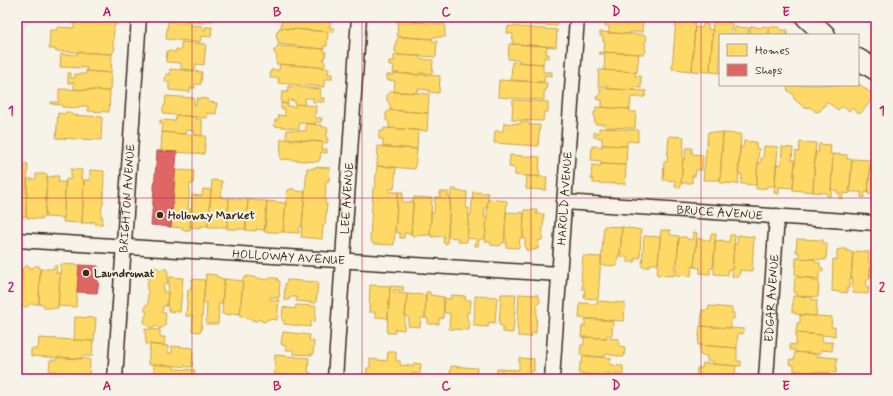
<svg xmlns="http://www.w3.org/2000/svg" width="893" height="396" viewBox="0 0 893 396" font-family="Mynerve,sans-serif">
  <rect width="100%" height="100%" fill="#f7f3e8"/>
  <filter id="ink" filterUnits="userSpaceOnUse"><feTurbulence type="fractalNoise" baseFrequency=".025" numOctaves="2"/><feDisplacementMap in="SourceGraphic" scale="8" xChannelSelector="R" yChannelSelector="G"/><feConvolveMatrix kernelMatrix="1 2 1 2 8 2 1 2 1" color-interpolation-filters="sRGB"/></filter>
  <g filter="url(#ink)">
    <path fill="#ffd966" stroke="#c4a450" d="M77 17H115L117 24 114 26 113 46 115 47 114 51 112 54 55 51 56 49H49L50 30H57V27L74 28V18Z
      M174 17H213V21L204 20V23L191 22V21L184 20V18Z
      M282 17H330V28H334V32L281 28Z
      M397 17H433V20L424 19 423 22 396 21Z
      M501 17H557V26L513 24 514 21 501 20Z
      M602 17H631V19H643L642 32H630V34L609 33V26H605L606 18Z
      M676 19 695 20 692 71 672 69Z
      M168 21 191 22 190 25 202 26V30L205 31V27H212L211 37 201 36 200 42 166 39Z
      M398 21 445 24V37H432V39L397 36Z
      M713 21 732 22 731 35H720V73L710 72Z
      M703 24H708V29L713 30 710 72 692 71 695 27 702 28Z
      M508 26 557 30 556 47 512 44 513 34 507 33Z
      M752 26 761 28 763 26 769 27V35H750V28Z
      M735 27 749 28 748 35H734Z
      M769 27H780V30H788L787 35H769Z
      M279 28 328 32 327 46H324V49L278 44V39L276 38 277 32 279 31Z
      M600 32 645 35 647 38 645 43 646 52 644 54 604 52 605 42H603V36H600Z
      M399 37 432 39V41H437L436 57 398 55 395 51 396 41Z
      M181 42 206 44 204 65 196 64 195 70 181 69V63L166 62 167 51 176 52V49L181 50Z
      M509 44 547 46 546 54H549V58L544 57 543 64 519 62V60L508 59Z
      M277 46 324 49V51L326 52 325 57 323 60 325 62V65L321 67 276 64 277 56 274 53V50L277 48Z
      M77 52 112 54 111 73 86 71 87 68 60 67 61 54 77 55Z
      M599 52 639 54 637 72 604 70 605 54H599Z
      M394 55 420 56V59L433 60 432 74 419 73V75L393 73 394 66H389V61H394Z
      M512 62 543 64V72H552V76L545 75 544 82 511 80Z
      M280 64 329 68 328 74H332V79H324V87L278 83 279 78H270L271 70H279Z
      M170 69 202 72 201 84H195V88H190V92L169 90V82H165L166 74 170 75Z
      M599 70 636 72 635 76H641V88L635 87V90L608 89V86H598Z
      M86 71 111 73 110 91 74 89V83H68V73H71V78H75V74H86Z
      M395 73 440 76 439 93 429 92V90L418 89 417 93 394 92 395 81 387 80V75H395Z
      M499 80 547 83 546 91H544V100L498 97Z
      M858 83 872 94 871 97 873 98 861 113H858L851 108 849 111 842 106 838 110 827 102 820 111 816 112 810 107 805 108 794 99 793 94 788 91 787 85H858Z
      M288 86 321 89 320 98H324V102H313V98H305L304 105 295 104V101L288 100V104L281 103 282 92H288Z
      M600 88 646 91 645 97H631L630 109 602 107V100L596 99 597 96H600Z
      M59 89 110 91 109 112 88 111V106H79V108L62 107V105L51 104V102H59Z
      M391 91 429 94 428 113 390 110V104L387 101V94Z
      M166 96 194 98V105H196L197 98 208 99V102L217 103 216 114 207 113V118L165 114 163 112V107L165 106Z
      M513 100 548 102V112H544L543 121 512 120Z
      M281 103 288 104V106L295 107V104L316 106 315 118H322L321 122H315V124L299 123V129L274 126 275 120H278L279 115 285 116V109H281Z
      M596 107 630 109V112H636L635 128 605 127V124H595L594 112H596Z
      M390 110 428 113 427 131 389 128V122L386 120V113Z
      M66 112H70L72 115 102 117 101 140 56 138 58 113 64 114Z
      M176 115 196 117V119L202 120V136L194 135 195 131 186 130 185 134 162 132 163 124H160V120L175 121Z
      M520 122H529V125H540L538 146 494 143 495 131H503L504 123 520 124Z
      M306 124 322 125V127L328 128 326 139H328L327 143 286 138 287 130 306 131Z
      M384 128 418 130 417 149 383 147V139H379V131H384Z
      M599 128 638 130V142L627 141V146L602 145V138L594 137V132L599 133Z
      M162 132 206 136 204 154 161 151Z
      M708 132 723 133 720 180H703Z
      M723 133 741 134 738 184 720 183Z
      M669 136 684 137 681 187H675L676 181 663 180 664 162H667Z
      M281 139 323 142 322 149H327V153L321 152 320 159 318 162 280 159Z
      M744 141 756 142V148L759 149 756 185 741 184 742 174H738L740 147H743Z
      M800 142 816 143 813 192 793 190 796 151 799 152Z
      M819 144 831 145 830 154H833L831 196H827V193L813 192 815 152 818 153Z
      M602 145 627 146 626 165 601 164V161L591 160 592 146 602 147Z
      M378 146 417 149 415 169 377 166Z
      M764 146 778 147 775 186H767V188L756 189 758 163H761V158H763Z
      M782 147 793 148 792 160H795L793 188 779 187V194L774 193 776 164 781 165Z
      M686 148H692V154L703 155 702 170H696L695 176H692V183H681L683 159H685Z
      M871 153H876V195L868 194Z
      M833 154 847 155V159H852L849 194 843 193 842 199 839 198 840 193H837V190H831Z
      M510 155 540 157 539 177 515 175V168L509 167Z
      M852 159 871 160 868 193 865 192 864 198 861 197V192H850Z
      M17 164H28L26 216 23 217H19L17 215Z
      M601 164 626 165 625 184 593 183V179H591L592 165 601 166Z
      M377 166 396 167 394 189H389V192H398L394 245 373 244 370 238 373 188H375Z
      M314 167 330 168 329 181H326L325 204H327L325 225H323L322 239 301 237 307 168 314 169Z
      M71 169 82 170 81 179 84 180 82 223 63 222 66 179H71Z
      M90 170 104 171 103 205H102L101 217H103L102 224H95V222L91 221 92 223H82L84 180H90Z
      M175 170 194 171 193 184H190L188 209H191L190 230H183V228L171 227Z
      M36 174H47L45 217H42V219L27 218V216H26L27 179H36Z
      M53 176H59L58 182H65L64 218 45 217 47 177H53Z
      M527 176 547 177 546 190 526 189Z
      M212 180 222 181 221 198H229L227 227H208Z
      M203 189 211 190 208 226H201V228L190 227 192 195 202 196Z
      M290 189H294L296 191 305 192 302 227H299V233L283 232 287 191Z
      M451 189H456V191L467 192 466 208H469L467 242H458V238L448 237Z
      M398 192H403L402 202H410L411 201H413L411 234 404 233V238H400V233L395 232Z
      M440 192H448V197H450L447 244 443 243 444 236 431 237 432 235H430L431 212 434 213 435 197H440Z
      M473 192 488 193 487 208 485 207 484 217H487L485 239H479L478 246H475L476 239 467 238 469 215H471Z
      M414 197 432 198 430 235 413 236 411 234Z
      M229 198 248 200 246 229H227Z
      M488 199 507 201 504 243H502L500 246 491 245 490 242H485Z
      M248 200 267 201 265 230 256 229V231L245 230Z
      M267 201 286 203 283 232H264Z
      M524 210H537L536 214H544L542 240H539L538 249 536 248V250H526V248H525V238H523Z
      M506 212 524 213 523 238H520L519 248 506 247V237H505Z
      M604 226 622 227 620 255H618L617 266 601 265Z
      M622 227 641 230 640 258H635V262H627V257H620Z
      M661 230H670V235L679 236 677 261H675L674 276 657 275Z
      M693 232 697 233 694 267H692L691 276 676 275 679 238 681 237H686L687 239 692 240Z
      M711 234H716L713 268H710V274L700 273V268L694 267 697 240 699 238 710 241Z
      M730 235H735L732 270 728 269V275L714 274 715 241 723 240V241L729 242Z
      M738 235 754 237 752 271 740 270 739 277H732L734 244H737Z
      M644 236 660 237 658 264H649V267H642Z
      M797 239 823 240V243H827L826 260 799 258V252H796Z
      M841 249H846L847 251H850V252L853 253 851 279H850L849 288H847V293L832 291 833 259 837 260V250Z
      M856 251 869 252 868 262H871L869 280 867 279 866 286 869 287 868 294 853 293V288H852L853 278H851L853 253 856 252Z
      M871 251 876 252V291H872L873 278 870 277Z
      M583 256 601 257 598 299 584 298 585 289H582L583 281H581Z
      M796 258 815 259V262L820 263V268H823V272H819V279L798 277V275H795Z
      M61 264 79 265 76 307 58 306Z
      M25 266H29L30 268H33L35 266H39L40 269 39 304H30L27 307 20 306 22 269Z
      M54 266H57L56 273H60L58 308H44V304H39L40 269H53Z
      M153 267 158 268 160 270 163 268 166 269 168 271 167 284H164L163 292H168L167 306H163L162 313H166L165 326 162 328H158L156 326 154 328 149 327 144 322 145 317 147 313 145 311V306L148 304V291L147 290V283L149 281 148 279V273Z
      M17 269H22L21 301H17Z
      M206 274 217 275V277L224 279 222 304 219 303 218 324H206L207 303H203Z
      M248 276 267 280 269 278H277L278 281H280L279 298 270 297V300H279L277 320 268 319 265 322 261 321 260 319 256 321 252 320 250 318 240 317 243 278Z
      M169 277 183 278 180 312 168 311V306H167Z
      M795 277 813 278V281H819L818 297 797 296V293H794Z
      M192 279 205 280 201 332 192 331 193 316H186L188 290H191Z
      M224 279 243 281 240 314 231 313V315L222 314Z
      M287 280 318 282 316 303 296 301 297 297H290L289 300H284L285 285Z
      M370 285 390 286 388 318 375 317V312H369Z
      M390 286 404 287 403 291 394 290V293L407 294 404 330 395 329V333H387Z
      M426 292H430V295L444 297 443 319 439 318V324H428V319L425 318Z
      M407 294 426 295 425 318H421L420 327 408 326 409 317 405 316Z
      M501 294H516L513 333 503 332V326L499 325Z
      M519 294 538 295V297L540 299V302L537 305 536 333H532L531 337 518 336V329H517Z
      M451 295 465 296V300H471L470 312H467V321H470L469 330 449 329 450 313H444V298L451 299Z
      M475 296 497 297 495 323 489 322 488 327 474 326Z
      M793 296 812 297V300H817L816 316 795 314V312H792Z
      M597 301 625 303 624 321 579 318 580 303 597 304Z
      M296 305 316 306 315 322 311 321 310 327 284 324V321L282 320 283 307 295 309Z
      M709 306 732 308V313H734V319H731V328L701 326 702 310H708Z
      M800 315 832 317 831 327H835V336L796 333 797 323H800Z
      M75 317 96 318 94 341 74 340Z
      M585 319 613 321 612 336 607 335 606 338 581 337 582 326H585Z
      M700 326 744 329 743 334 738 333 737 348 698 345Z
      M145 329 160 330V337H165L164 346 146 344Z
      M283 332 310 335 309 340 314 341 313 355 293 354V350H286V346L282 345 281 343Z
      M796 333 822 335V342H833L832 351 821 350 820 354 795 352V350H790V344L796 345Z
      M584 337 619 339V346L625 347 624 357 605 354V357L580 355 581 345H584Z
      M39 338 93 341 92 356H82L81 359 31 356V349H38Z
      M150 344 168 346V353H172V346L193 348 192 367 148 364Z
      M700 345 737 348V361H741V366L713 364V361H707V356L700 355Z
      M388 352H396V361H400V365L413 366 414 363 421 364 420 374 412 373V379L366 378 367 368H370V359L387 361Z
      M795 352 815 354V356L837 358 836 373 794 371V365L789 364 790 359 794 360Z
      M275 355 309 358 308 372 311 373V377L274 374Z
      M583 356 611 358 610 365 623 366V375L609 374V373H604L603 376 579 374 580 363H582Z
      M57 357 90 359 89 378 56 376V371H49L50 360H57Z
      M519 358 534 359V371H532L531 379H496L497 369 519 370Z
      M703 363 736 366 735 374 740 375V378H696L697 368H702Z
      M154 364 174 366V369L195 370 194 379H153V377H151V372H154Z
      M451 366 477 368 476 377 450 376Z
      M795 371 829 373 828 379H795Z
      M583 374 612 376V379H582Z
      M44 375 56 376 91 378V379H44Z
      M454 376 476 377V379H448L449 377H454Z
      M227 377 254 379H226Z"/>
    <path fill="#e06666" stroke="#ae5450" d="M157 151 177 152 171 227 151 225Z
      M79 265 98 266V269L100 271 98 275 97 280 99 282 97 293 77 292Z"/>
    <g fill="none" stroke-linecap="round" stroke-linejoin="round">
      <g stroke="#3b2a1e" stroke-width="17">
        <g id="street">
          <path id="s1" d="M564 202 876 223"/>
          <path id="s2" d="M17 240 559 274"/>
          <path id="s3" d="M115 379 139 17"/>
          <path id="s4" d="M335 379 359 17"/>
          <path id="s5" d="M552 379 577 17"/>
          <path id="s6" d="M766 379 777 216"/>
        </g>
      </g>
      <g stroke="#3b2a1e" stroke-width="23">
        <path id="secondary" d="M806 17 825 35
          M858 59 876 70"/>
      </g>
      <use href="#street" stroke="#f7f3e8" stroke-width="14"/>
      <use href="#secondary" stroke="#f7f3e8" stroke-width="20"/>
    </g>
  </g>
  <path fill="none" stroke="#c2185b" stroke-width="1" stroke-opacity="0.55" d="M192 17V379M362 17V379M531 17V379M701 17V379M17 198H876"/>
  <g fill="#3b2a1e" stroke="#f7f3e8" stroke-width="1.5">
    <circle cx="160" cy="215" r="4"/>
    <circle cx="86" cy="273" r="4"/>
  </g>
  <g text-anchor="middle" stroke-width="4" stroke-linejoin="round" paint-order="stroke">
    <g font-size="12" fill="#3b2a1e" stroke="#f7f3e8">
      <text dy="4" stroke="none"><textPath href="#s3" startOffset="181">BRIGHTON AVENUE</textPath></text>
      <text dy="4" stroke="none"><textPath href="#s4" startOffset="181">LEE AVENUE</textPath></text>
      <text dy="4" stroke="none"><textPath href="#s5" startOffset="181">HAROLD AVENUE</textPath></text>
      <text dy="4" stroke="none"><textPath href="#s1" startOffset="156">BRUCE AVENUE</textPath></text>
      <text dy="4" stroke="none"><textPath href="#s2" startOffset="272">HOLLOWAY AVENUE</textPath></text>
      <text dy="4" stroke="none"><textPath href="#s6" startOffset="81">EDGAR AVENUE</textPath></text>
    </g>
    <g font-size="12" font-weight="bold" fill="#3b2a1e" stroke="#f7f3e8" text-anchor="start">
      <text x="168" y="219">Holloway Market</text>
      <text x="94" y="277">Laundromat</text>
    </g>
  </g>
  <rect width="893" height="396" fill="none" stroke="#f7f3e8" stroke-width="44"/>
  <rect x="719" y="34" width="140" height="52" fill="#f7f3e8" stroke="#aca397"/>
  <rect x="727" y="44" width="20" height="12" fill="#ffd966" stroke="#aca397"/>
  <text x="755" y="54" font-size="12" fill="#3b2a1e">Homes</text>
  <rect x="727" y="64" width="20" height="12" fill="#e06666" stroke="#aca397"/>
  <text x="755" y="74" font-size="12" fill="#3b2a1e">Shops</text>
  <rect x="22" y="22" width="849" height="352" fill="none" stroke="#c2185b" stroke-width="1.5"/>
  <g font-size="13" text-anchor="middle" font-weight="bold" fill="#c2185b">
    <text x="107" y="16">A</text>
    <text x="277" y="16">B</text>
    <text x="446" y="16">C</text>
    <text x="616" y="16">D</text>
    <text x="786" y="16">E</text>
    <text x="11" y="115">1</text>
    <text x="882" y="115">1</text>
    <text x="11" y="291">2</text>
    <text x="882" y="291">2</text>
    <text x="107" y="390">A</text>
    <text x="277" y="390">B</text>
    <text x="446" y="390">C</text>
    <text x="616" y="390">D</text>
    <text x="786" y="390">E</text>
  </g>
</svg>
